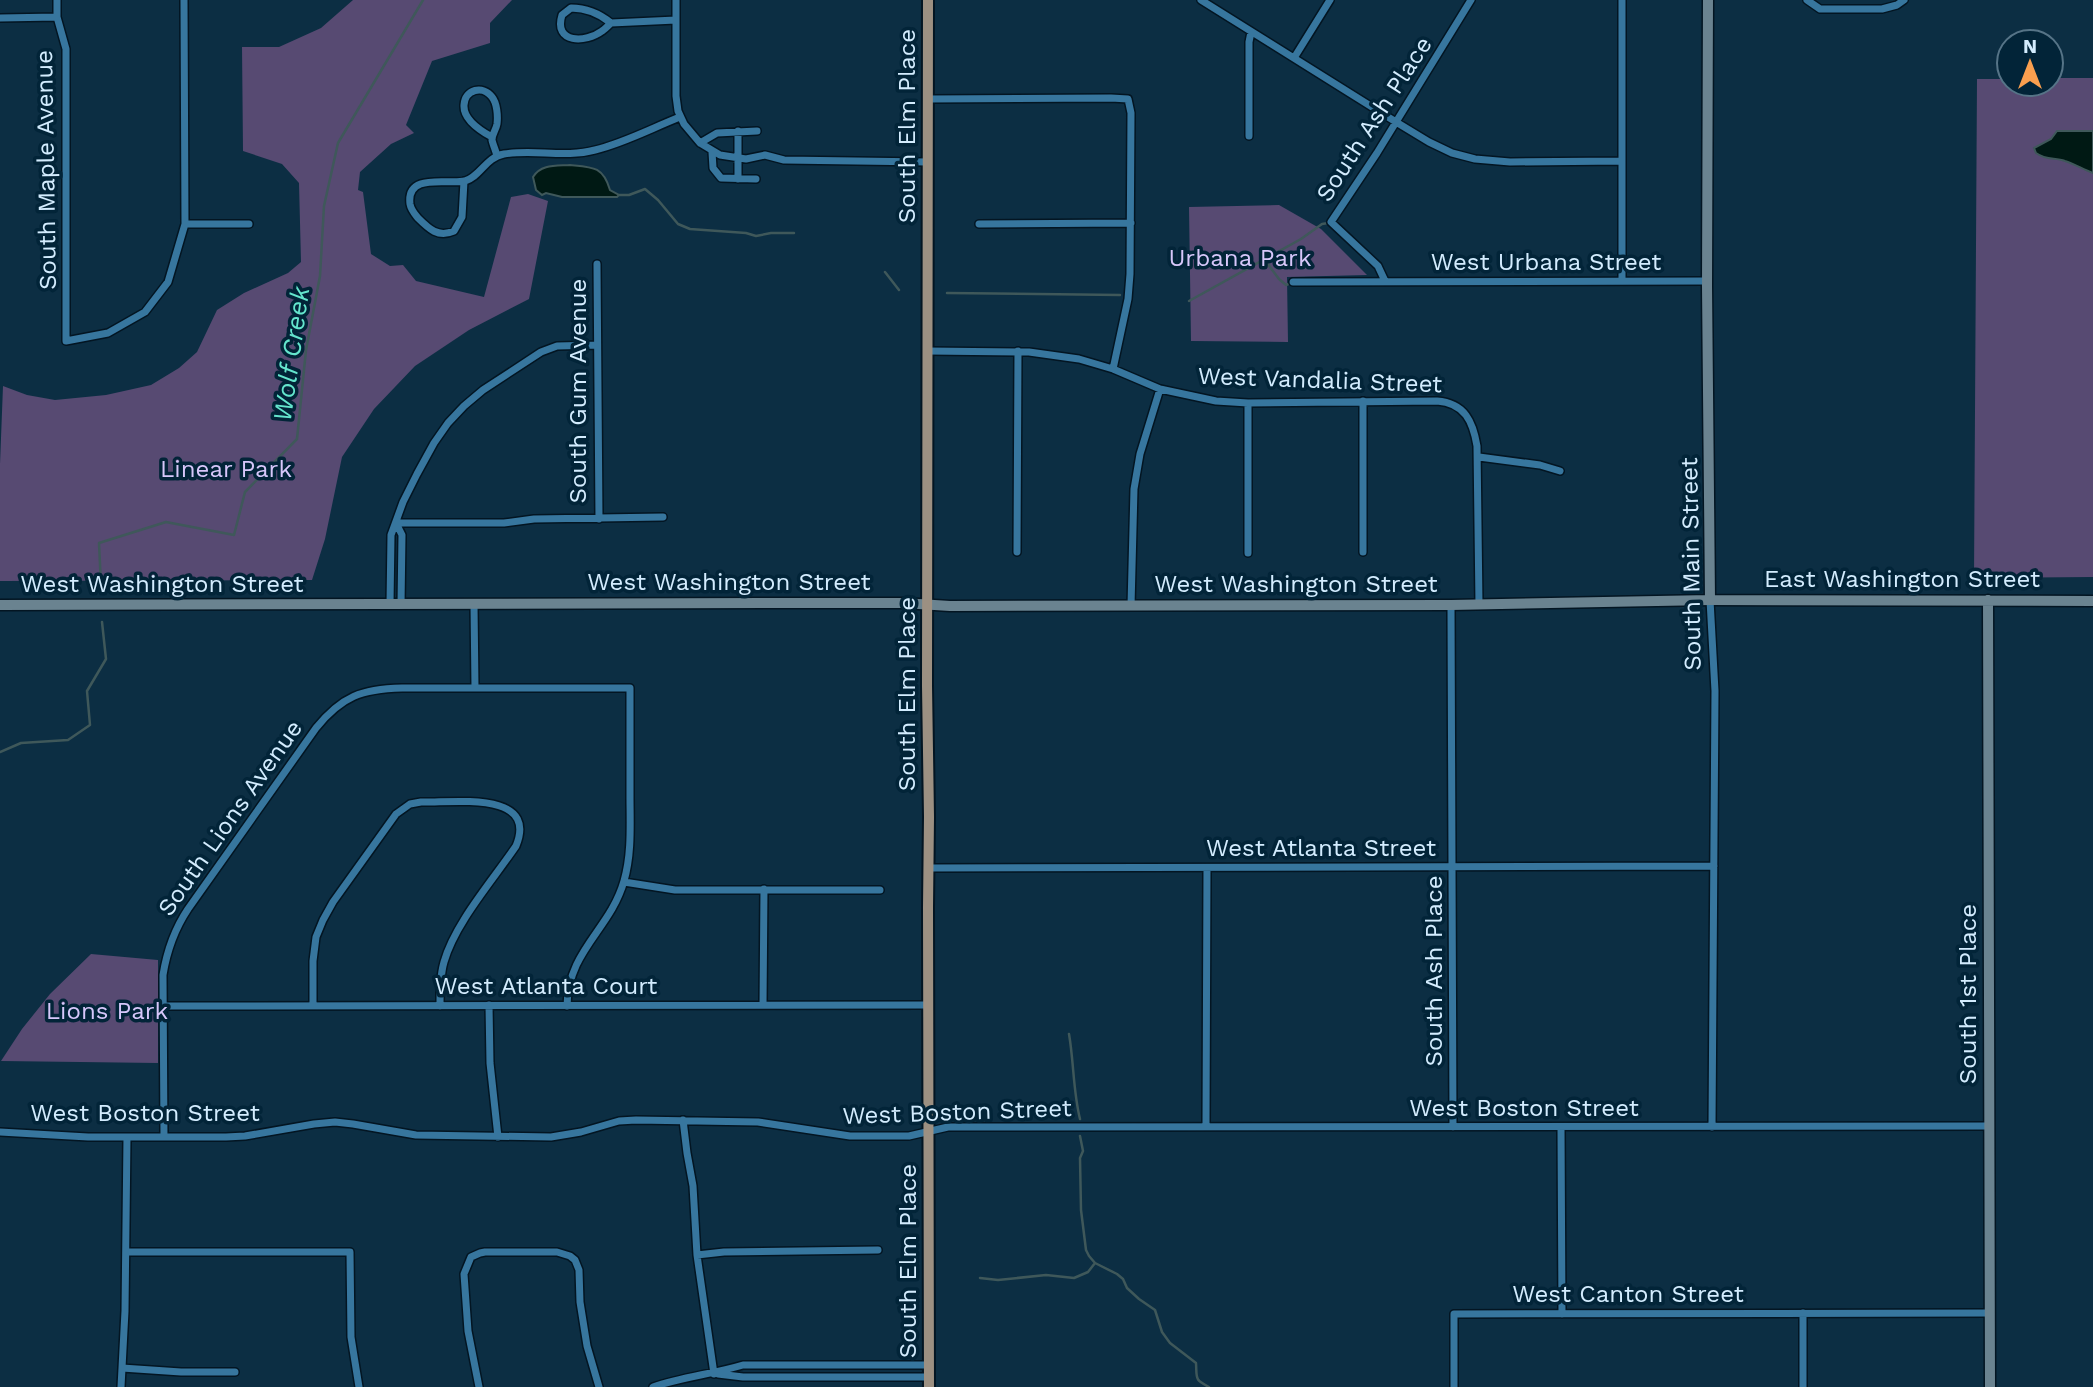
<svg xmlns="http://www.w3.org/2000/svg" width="2093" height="1387" viewBox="0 0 2093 1387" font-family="'Work Sans',sans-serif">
  <rect width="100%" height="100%" fill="#0c2e43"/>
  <path fill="#574a72" d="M353 0H512L490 23V43L432 61 406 125 414 133 391 144 360 172 358 190 363 192 371 254 390 266 403 265 416 281 484 297 511 197 528 194 548 201 529 299 469 330 415 366 374 409 342 457 325 539 312 580 0 581V464L3 386 27 395 55 400 106 395 151 385 179 368 197 352 217 310 244 293 288 273 301 262 299 183 282 164 243 151 242 47H279L321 28Z
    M2051 78H2093V577L1974 578 1977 79H2009V84H2051Z
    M1279 205 1321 229 1367 275 1287 277 1288 342 1191 341 1189 207Z
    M91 954 158 960V1063L1 1061 22 1029 50 994Z"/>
  <path fill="#001914" stroke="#3f585a" stroke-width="2" d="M2057 131H2093V173C2083 169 2074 164 2065 161 2055 157 2047 161 2036 153L2034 148 2051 139Z
    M570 165C592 167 603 166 610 190L619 195 617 197H562L546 193 542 195 536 190 533 177C541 164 556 166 570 165Z"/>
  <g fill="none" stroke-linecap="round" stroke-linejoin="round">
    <path stroke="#3f585a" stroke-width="2.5" d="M619 195H629L645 189 658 200 678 224 690 229 746 233 756 236 771 233H794
      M1264 259 1279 279 1286 285 1293 282
      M885 272 899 290
      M947 293 1120 295
      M1189 301 1301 239 1322 224 1328 223
      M101 585 99 543 166 522 234 535 245 492 297 439 306 350 320 276 324 206 338 143 423 0
      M0 752 21 743 68 740 90 725 87 691 106 659 102 622
      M1069 1034C1074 1063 1073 1091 1080 1119
      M1080 1136 1083 1151 1080 1158 1081 1210 1086 1250 1089 1256 1095 1263 1117 1274 1123 1279 1127 1288 1139 1299 1155 1310 1162 1332 1170 1343 1196 1363C1197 1379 1194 1379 1209 1387
      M980 1278 998 1280 1046 1275 1074 1278 1088 1272 1095 1263"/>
    <g stroke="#031522" stroke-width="10">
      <path id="street" d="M57 0V17L66 49V341L108 333 145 312 168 282 185 224 184 0
        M676 0V96L678 111 684 124 700 143 720 155 746 159 765 155 784 160 928 162
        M1201 0 1396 122 1429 142 1452 153 1475 159 1510 162 1622 161
        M1622 0V281
        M1807 0 1820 9H1882L1897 5 1904 0
        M0 18 57 17
        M611 23C600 14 586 8 571 8L562 15C553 44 586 43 602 31 605 29 608 26 611 23L676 20
        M1294 58 1330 0
        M928 99 1111 98 1128 99 1131 113 1130 274 1128 299 1113 369
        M1249 136V42L1251 32
        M492 137C481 131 463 120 464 105 465 89 483 85 492 97 497 103 498 116 497 124 496 130 492 134 492 140 493 145 496 151 497 156
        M700 143 717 133 757 131
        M712 152 713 168 721 178 756 179
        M738 179V131
        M464 181 462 217 454 231C438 238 429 229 418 218 414 213 411 210 410 204 406 172 448 185 465 181 480 177 486 157 504 154 534 149 565 158 595 150 624 143 652 128 680 117
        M185 224H249
        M979 224 1131 223
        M597 264 599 519
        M1385 281 1378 266 1331 222 1377 153 1471 0
        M1293 282 1707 281
        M928 351 1029 352 1079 359 1113 369 1160 389 1216 401 1248 403 1437 401C1465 403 1473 422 1477 446L1479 605
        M1363 401V552
        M1248 403V553
        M1479 457 1540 465 1560 471
        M396 523H504L534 519 663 517
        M396 523 402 535 401 605
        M1017 552 1018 351
        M1710 600 1715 691 1712 1127
        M390 604 391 535 403 502 417 474 434 443 448 423 464 406 483 390 541 352 557 346 597 345
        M474 604 475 688
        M1451 605 1453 1127
        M1131 606 1134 489 1140 454 1160 389
        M929 868 1714 866
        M624 882 675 890H880
        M489 1005 490 1063 498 1137
        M763 1005 764 889
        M164 1006 928 1005
        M313 1006V961L316 937 323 920 333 902 396 814 410 804 421 802C452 803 539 790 516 846 493 880 455 923 444 962 440 976 440 991 440 1006
        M683 1120 687 1153 693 1186 697 1255 714 1374
        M1206 1127 1207 868
        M1561 1127 1562 1314
        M0 1132 88 1137H226L245 1136 314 1124 335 1122 353 1124 416 1135 551 1137 581 1132 619 1121 636 1120 758 1122 850 1136H909L948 1127 1990 1126
        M164 1137 163 975C167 950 174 930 188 909L316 728C342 696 362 689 402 688H630C630 723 630 759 630 795 630 824 632 853 624 881 610 930 568 950 567 1006
        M126 1252H350L351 1337 359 1387
        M697 1255 724 1252 878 1250
        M1803 1313V1387
        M122 1368 181 1372H235
        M718 1374 743 1377H929
        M121 1387 125 1311 127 1137
        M479 1387 468 1331 464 1274 471 1257 480 1253 485 1252H557L570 1256 575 1260 579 1270 580 1302 587 1346 599 1387
        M653 1387C682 1377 713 1374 743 1365H929
        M1454 1387V1314L1990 1313"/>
    </g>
    <g stroke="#031522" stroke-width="13">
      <path id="secondary" d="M1708 0 1707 286 1710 600
        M1988 600 1990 1387
        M0 605 774 603H903L950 606 1451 605 1710 600 2093 601"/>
    </g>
    <g stroke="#031522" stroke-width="14">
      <path id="primary" d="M928 0 927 686 929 817 928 907 929 1387"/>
    </g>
    <use href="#street" stroke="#37769e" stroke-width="7"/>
    <use href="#secondary" stroke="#6a8390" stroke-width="10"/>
    <use href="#primary" stroke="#9c9082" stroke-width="10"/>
  </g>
  <g text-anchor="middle" stroke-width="7" stroke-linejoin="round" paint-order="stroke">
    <g font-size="24" fill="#d3ecfe" stroke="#022438">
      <text transform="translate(1374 119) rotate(-57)" y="8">South Ash Place</text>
      <text transform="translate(907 126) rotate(-90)" y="8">South Elm Place</text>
      <text transform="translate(46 170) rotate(-91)" y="8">South Maple Avenue</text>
      <text x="1546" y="270">West Urbana Street</text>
      <text transform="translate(1320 380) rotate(2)" y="8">West Vandalia Street</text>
      <text transform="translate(578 391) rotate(-90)" y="8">South Gum Avenue</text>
      <text transform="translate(1691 564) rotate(-91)" y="8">South Main Street</text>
      <text x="1902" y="587">East Washington Street</text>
      <text x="729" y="590">West Washington Street</text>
      <text x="162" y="592">West Washington Street</text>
      <text x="1296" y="592">West Washington Street</text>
      <text transform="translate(907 694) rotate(-90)" y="8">South Elm Place</text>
      <text transform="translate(230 818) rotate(-55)" y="8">South Lions Avenue</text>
      <text x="1321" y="856">West Atlanta Street</text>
      <text transform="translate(1434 971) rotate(-90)" y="8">South Ash Place</text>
      <text x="546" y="994">West Atlanta Court</text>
      <text transform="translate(1968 994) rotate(-90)" y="8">South 1st Place</text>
      <text x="1524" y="1116">West Boston Street</text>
      <text transform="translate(957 1112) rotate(-2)" y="8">West Boston Street</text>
      <text x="145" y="1121">West Boston Street</text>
      <text transform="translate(908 1261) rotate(-90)" y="8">South Elm Place</text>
      <text x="1628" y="1302">West Canton Street</text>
    </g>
    <g font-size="24" fill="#d7c7fa" stroke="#022438">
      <text x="1240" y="266">Urbana Park</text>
      <text x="226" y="477">Linear Park</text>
      <text x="107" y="1019">Lions Park</text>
    </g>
    <g font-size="26" font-style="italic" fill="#64e5cd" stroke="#022438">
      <text transform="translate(291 354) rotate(-82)" y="9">Wolf Creek</text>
    </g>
  </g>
  <g transform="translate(2030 63)"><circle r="33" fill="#022438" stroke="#567487" stroke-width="2"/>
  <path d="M0-5L12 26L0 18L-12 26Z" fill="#fa9f4f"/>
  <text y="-10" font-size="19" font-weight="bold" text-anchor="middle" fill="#d3ecfe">N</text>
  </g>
</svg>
